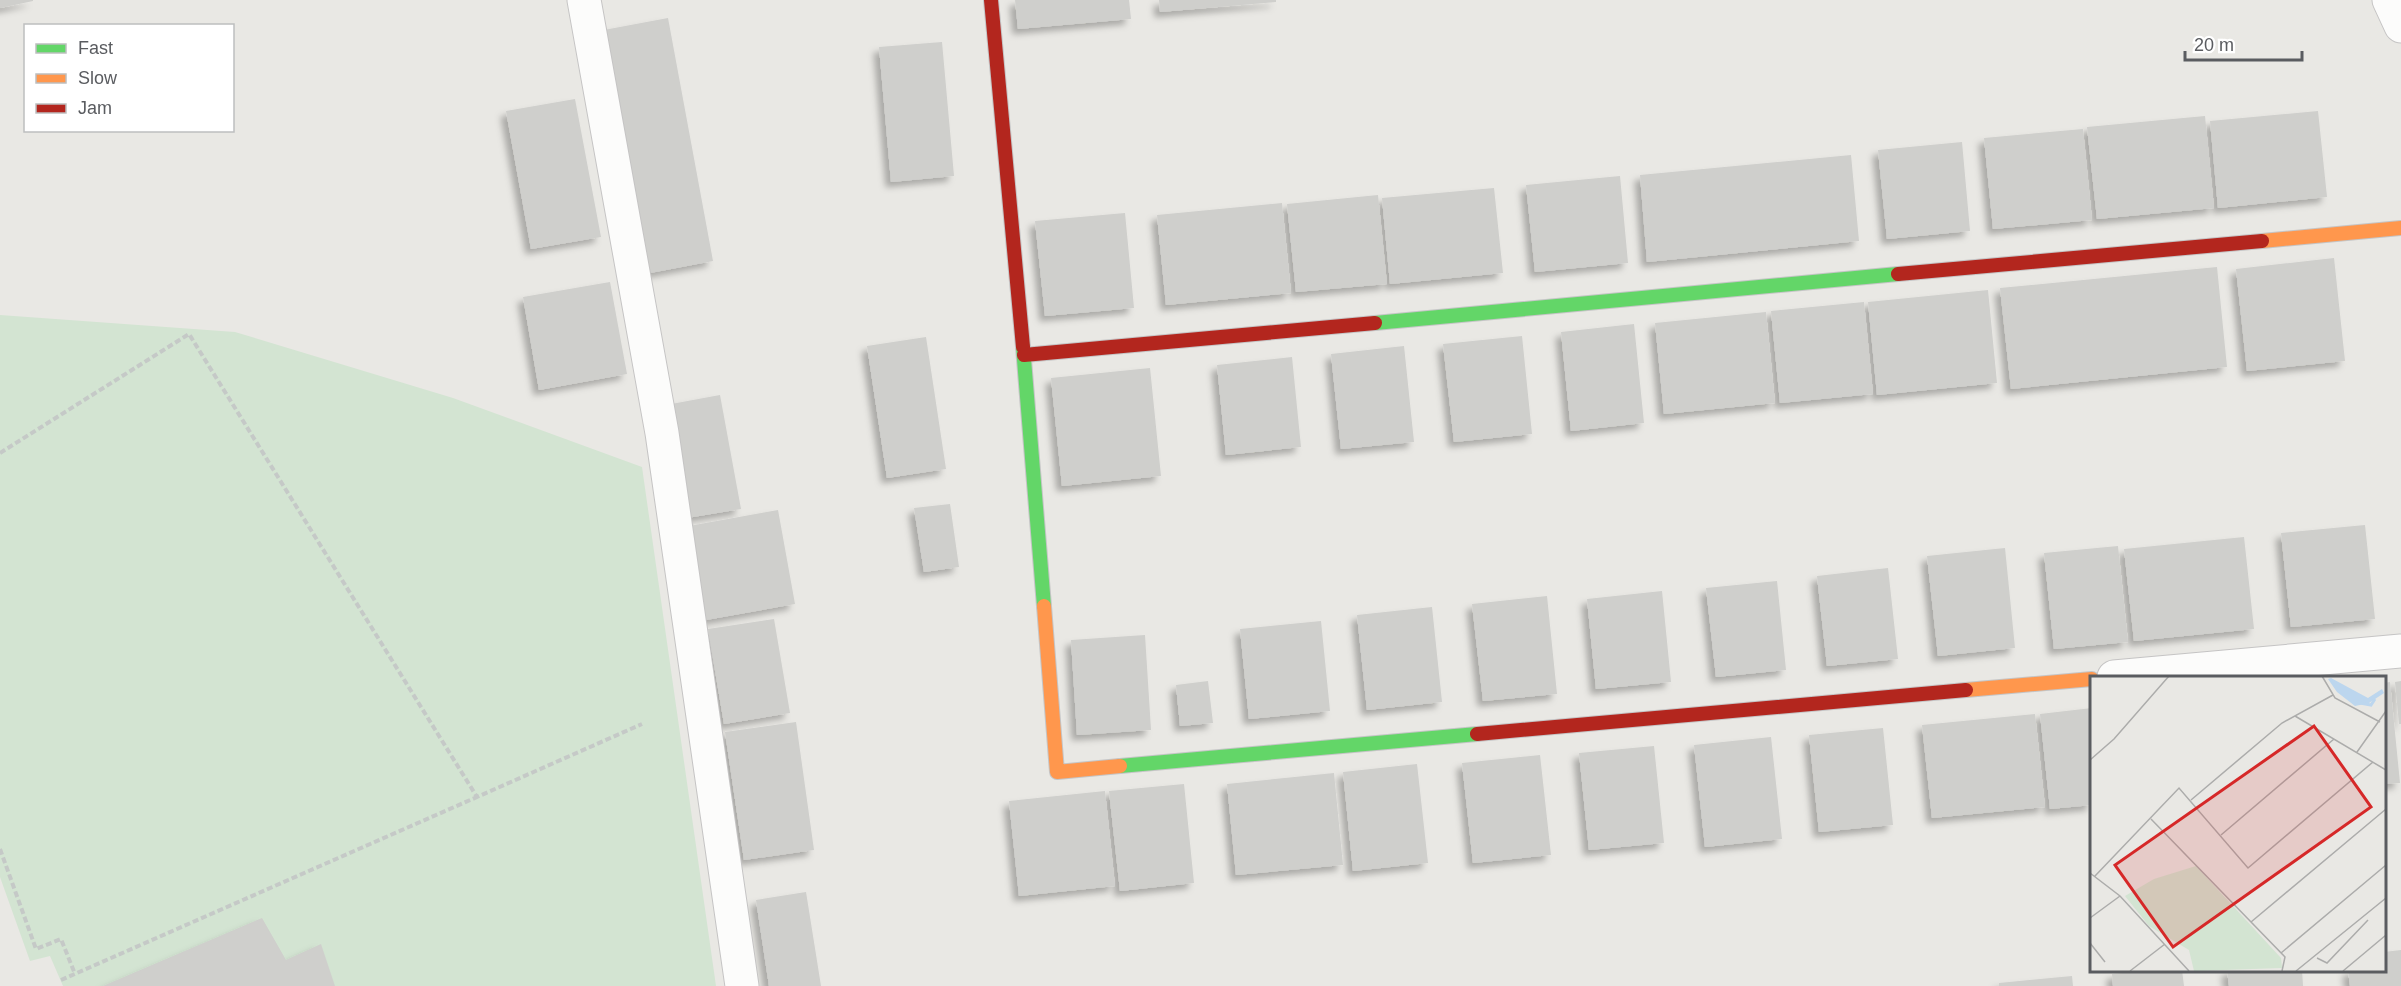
<svg xmlns="http://www.w3.org/2000/svg" width="2401" height="986" viewBox="0 0 2401 986" font-family="Arial,sans-serif">
  <defs>
    <filter id="shadow"><feDropShadow dx="-5.5" dy="5.5" stdDeviation="3" flood-color="#0004"/></filter>
  </defs>
  <rect width="100%" height="100%" fill="#e9e8e4"/>
  <path fill="#d3e4d2" d="M0 315 235 332 453 398 642 467 716 986H63L50 956 30 961 0 877Z"/>
  <path fill="#cfcfcc" filter="url(#shadow)" d="M0 0H33V1L0 8Z
    M1015 0H1129L1131 19 1018 29Z
    M1159 0H1276V2L1160 12Z
    M668 18 713 261 650 273 604 30Z
    M942 42 954 176 891 182 879 47Z
    M575 99 601 237 531 249 506 111Z
    M2318 111 2327 197 2218 208 2210 121Z
    M2205 116 2214 208 2097 219 2087 127Z
    M2083 129 2092 220 1993 229 1984 138Z
    M1962 142 1970 231 1887 239 1878 150Z
    M1851 155 1859 241 1647 262 1640 175Z
    M1620 176 1628 263 1535 272 1526 185Z
    M1494 188 1503 273 1390 284 1382 198Z
    M1378 195 1387 284 1296 292 1287 204Z
    M1282 203 1291 293 1166 305 1157 215Z
    M1125 213 1134 308 1045 316 1035 221Z
    M2334 258 2345 361 2247 371 2236 269Z
    M2217 267 2227 367 2011 389 2000 288Z
    M610 282 627 374 539 390 523 297Z
    M1988 290 1997 383 1877 395 1868 302Z
    M1864 302 1873 394 1780 403 1771 311Z
    M1766 312 1775 403 1664 414 1655 323Z
    M1634 324 1644 423 1571 431 1561 332Z
    M1522 336 1532 434 1454 442 1443 344Z
    M926 337 946 469 887 478 867 346Z
    M1404 346 1414 442 1341 449 1331 354Z
    M1292 357 1301 447 1226 455 1217 365Z
    M1150 368 1161 476 1062 486 1051 378Z
    M720 395 741 509 687 518 666 405Z
    M950 504 959 567 924 572 914 508Z
    M778 510 795 604 706 620 689 526Z
    M2365 525 2375 619 2291 627 2281 533Z
    M2244 537 2254 629 2134 641 2124 549Z
    M2118 546 2128 642 2054 649 2044 553Z
    M2005 548 2015 648 1938 656 1927 556Z
    M1888 568 1898 659 1827 666 1817 576Z
    M1777 581 1786 670 1716 677 1706 588Z
    M1662 591 1671 682 1596 689 1587 599Z
    M1547 596 1557 694 1483 701 1472 604Z
    M1432 607 1442 702 1367 710 1357 615Z
    M774 619 790 713 724 724 708 629Z
    M1321 621 1330 711 1249 719 1240 629Z
    M1145 635 1151 730 1077 735 1071 640Z
    M1208 681 1213 723 1180 726 1176 685Z
    M2401 681V724H2399L2395 682Z
    M2390 682 2400 783 2384 784V683Z
    M2092 708V805L2050 809 2040 714Z
    M2035 714 2045 807 1932 818 1922 725Z
    M796 722 814 850 744 860 725 732Z
    M1883 728 1893 825 1819 832 1809 735Z
    M1771 737 1782 839 1705 847 1694 745Z
    M1654 746 1664 843 1589 850 1579 753Z
    M1540 755 1551 855 1473 863 1462 763Z
    M1417 764 1428 863 1353 871 1343 772Z
    M1334 773 1343 865 1236 875 1227 784Z
    M1184 784 1194 883 1120 891 1109 791Z
    M1105 791 1115 886 1019 896 1009 801Z
    M806 892 821 986H769L756 900Z
    M262 918 286 960 321 944 335 986H103Z
    M2401 950V986H2350L2348 970H2384V952Z
    M2152 970H2182L2184 986H2113L2112 974Z
    M2227 970H2302L2303 986H2229Z
    M2072 976 2073 986H1999V983Z"/>
  <g fill="none" stroke-linecap="round" stroke-linejoin="round">
    <g stroke="#c5c4c4" stroke-width="35">
      <path id="street" d="M584 0 662 433 742 986
        M2389 0 2401 26
        M2114 677 2401 651"/>
    </g>
    <g stroke="#c5c5c6" stroke-width="16">
      <path id="fast" d="M1375 323 1898 274
        M1023 347 1044 606
        M1120 766 1477 734"/>
    </g>
    <g stroke="#c5c5c6" stroke-width="16">
      <path id="slow" d="M2262 241 2401 228
        M1044 606 1057 772 1120 766
        M1966 690 2092 679"/>
    </g>
    <g stroke="#c5c5c6" stroke-width="16">
      <path id="jam" d="M991 0 1023 347
        M1898 274 2262 241
        M1024 355 1375 323
        M1477 734 1966 690"/>
    </g>
    <path stroke="#c5c9c7" stroke-width="4" stroke-dasharray="6 3" stroke-linecap="butt" d="M0 453 189 334 477 797 642 724
      M0 849 36 949 61 939 75 974
      M61 980 477 797"/>
    <use href="#street" stroke="#fcfcfb" stroke-width="33"/>
    <use href="#fast" stroke="#63d668" stroke-width="14"/>
    <use href="#slow" stroke="#ff974d" stroke-width="14"/>
    <use href="#jam" stroke="#b3261e" stroke-width="14"/>
  </g>
  <g transform="translate(2090 676)">
    <rect width="296" height="296" fill="#e9e8e4"/>
    <path d="M106 190 191 282 192 292 104 295 99 274 59 250 35 220 64 203Z" fill="#d3e4d2"/>
    <path d="M241 2 278 22 292 13 294 17 279 27 265 30 247 16 238 3Z" fill="#bcd6ee"/>
    <path fill="none" stroke="#bcd6ee" stroke-width="3" d="M270 27 281 29 285 23"/>
    <path fill="none" stroke="#acacab" stroke-width="1.5" d="M232 0 245 22 290 46M205 40 296 94M267 76 296 35M0 84 24 63 79 0M101 124 192 47 243 19M61 143 195 281 192 295M131 159 244 63M0 197 30 220 99 295M5 200 89 112 158 192 283 86M0 242 30 220M161 246 296 133M0 267 15 286M191 277 296 189M227 282 237 287 278 244M40 295 75 268M206 295 296 222M253 295 296 259"/>
    <path fill="#d62828" fill-opacity="0.15" stroke="#d62828" stroke-width="3" d="M224 50 281 131 83 271 25 189Z"/>
    <rect width="296" height="296" fill="none" stroke="#5a5c60" stroke-width="3"/>
  </g>
  <rect x="24" y="24" width="210" height="108" fill="#ffffff" stroke="#bdbebf" stroke-width="1.5"/>
  <rect x="36" y="44" width="30" height="9" fill="#63d668" stroke="#bdbebf" stroke-width="1.5"/>
  <text x="78" y="54" font-size="18" fill="#5a5c60">Fast</text>
  <rect x="36" y="74" width="30" height="9" fill="#ff974d" stroke="#bdbebf" stroke-width="1.5"/>
  <text x="78" y="84" font-size="18" fill="#5a5c60">Slow</text>
  <rect x="36" y="104" width="30" height="9" fill="#b3261e" stroke="#bdbebf" stroke-width="1.5"/>
  <text x="78" y="114" font-size="18" fill="#5a5c60">Jam</text>
  <path d="M2185 51v9h117v-9" fill="none" stroke="#5a5c60" stroke-width="3"/>
  <text x="2194" y="51" font-size="18" fill="#5a5c60" stroke="#ffffff" stroke-width="4.5" paint-order="stroke">20 m</text>
</svg>
